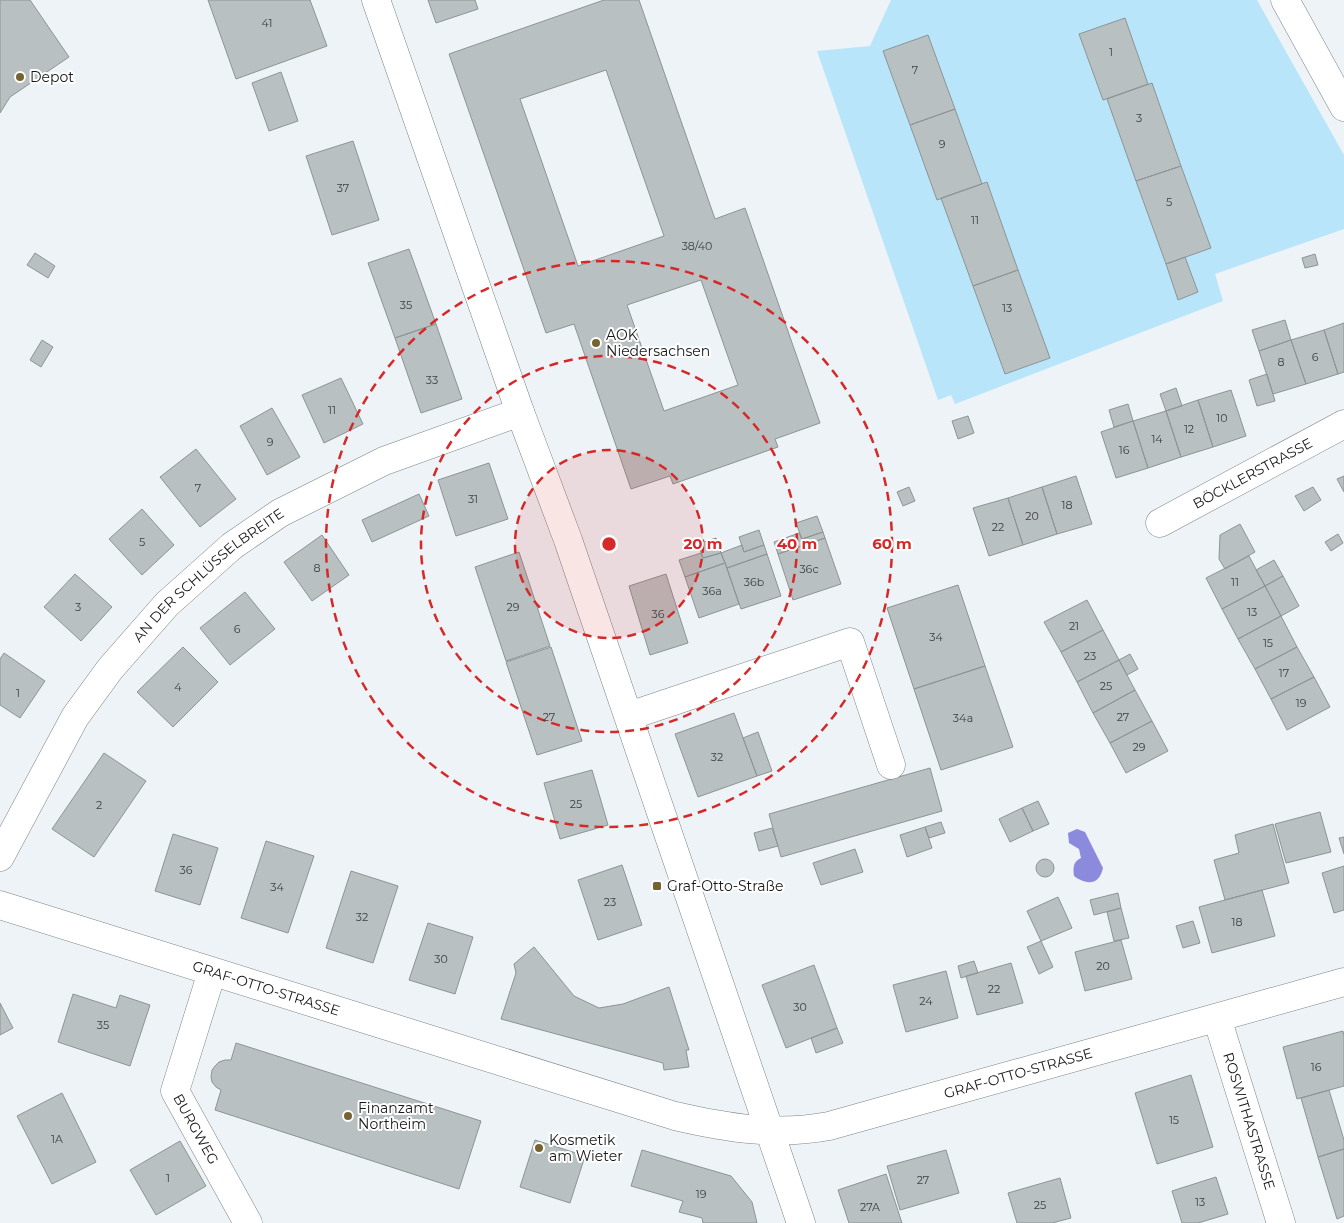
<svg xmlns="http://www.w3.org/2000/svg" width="1344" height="1223" viewBox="0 0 1344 1223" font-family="Montserrat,sans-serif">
  <rect width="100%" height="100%" fill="#edf3f6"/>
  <path fill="#b8e5fa" d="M891 0H1257L1344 155V229L1215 274 1223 301 955 404 951 395 938 400 817 51 870 46Z"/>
  <path fill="#8b8adc" d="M1077 829 1085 832 1103 868C1099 886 1086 885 1074 876 1073 867 1073 862 1081 858L1079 849 1069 843 1068 833Z"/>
  <path fill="#b9c0c1" stroke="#8d9494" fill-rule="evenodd" d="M0 0H30L69 57 10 97 0 113Z
    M208 0H310L327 46 236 79Z
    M428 0H475L478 9 436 23Z
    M604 0H639L715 219 745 208 820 423 775 439 778 447 673 484 670 476 631 489 574 324 546 333 449 54ZM606 70 664 236 578 266 520 99ZM701 280 738 385 664 411 627 305Z
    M1125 18 1148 84 1103 100 1079 34Z
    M928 35 955 109 910 125 883 51Z
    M281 72 298 121 269 131 252 83Z
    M1152 83 1181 166 1136 181 1107 99Z
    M955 109 982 184 937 200 910 125Z
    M353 141 379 220 332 235 306 156Z
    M1181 166 1211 248 1166 264 1136 181Z
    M987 182 1018 270 973 286 941 198Z
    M409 249 436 324 395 338 368 263Z
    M35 253 55 266 48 278 27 265Z
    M1315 254 1318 265 1305 268 1302 258Z
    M1185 257 1198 292 1178 300 1166 264Z
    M1018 270 1050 358 1005 374 973 286Z
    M1285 320 1291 340 1259 351 1252 330Z
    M1344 323V372L1338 374 1324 330Z
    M436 324 462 399 421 413 395 338Z
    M1324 330 1338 374 1306 384 1291 340Z
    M42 340 53 347 41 367 30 360Z
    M1291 340 1306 384 1273 394 1259 351Z
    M1267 374 1275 401 1257 406 1249 380Z
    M341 378 363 424 324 443 302 395Z
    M1176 388 1182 406 1166 411 1160 394Z
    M1231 390 1246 436 1213 447 1198 400Z
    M1198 400 1213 447 1181 457 1166 411Z
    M1128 404 1133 421 1114 427 1109 410Z
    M272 408 300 457 267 475 240 426Z
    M1166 411 1181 457 1148 468 1133 421Z
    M968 416 974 433 958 439 952 421Z
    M1133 421 1148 468 1116 478 1101 432Z
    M196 449 236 499 200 527 160 477Z
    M489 463 508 519 456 536 438 480Z
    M1076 476 1092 524 1057 534 1042 487Z
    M1344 476V492L1337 479Z
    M909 487 915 501 903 506 897 492Z
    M1042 487 1057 534 1023 545 1008 498Z
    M1313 487 1321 500 1304 511 1295 496Z
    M419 494 429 516 372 542 362 520Z
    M1008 498 1023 545 989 556 973 508Z
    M142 509 174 545 142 575 109 539Z
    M817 516 823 532 802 539 796 523Z
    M1240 524 1255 552 1225 569 1219 559 1220 535Z
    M759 530 764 545 744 552 739 537Z
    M823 532 825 538 778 554 774 542 799 533 802 539Z
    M1338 534 1343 543 1331 551 1325 542Z
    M322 535 349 575 312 601 284 562Z
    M716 538 721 553 703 558 698 544Z
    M825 538 841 584 793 600 778 554Z
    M742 545 744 552 764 545 767 554 727 568 721 553Z
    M519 552 550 646 506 661 475 567Z
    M701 553 703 558 721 553 725 563 685 577 679 560Z
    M767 554 781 596 741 609 727 568Z
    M1249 556 1265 586 1222 609 1206 578Z
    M1274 560 1283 576 1265 586 1256 570Z
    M725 563 739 604 699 618 685 577Z
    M75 574 112 607 81 641 44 607Z
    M666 574 688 643 650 655 629 586Z
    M1283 576 1299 606 1281 616 1265 586Z
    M958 585 985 666 914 689 887 608Z
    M1265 586 1281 616 1238 639 1222 609Z
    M245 592 275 629 230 665 200 628Z
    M1087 600 1103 630 1061 652 1044 622Z
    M1281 616 1297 647 1255 669 1238 639Z
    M1103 630 1119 660 1077 682 1061 652Z
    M183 647 218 682 173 727 137 692Z
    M551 647 582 741 537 755 506 662Z
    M1297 647 1314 677 1271 699 1255 669Z
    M4 653 45 681 20 718 0 705V659Z
    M1130 654 1138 669 1127 675 1119 660Z
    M1119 660 1135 690 1093 713 1077 682Z
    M985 666 1013 747 941 770 914 689Z
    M1314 677 1330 707 1287 730 1271 699Z
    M1135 690 1152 721 1110 743 1093 713Z
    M734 713 757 776 698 797 675 734Z
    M1152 721 1168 751 1126 773 1110 743Z
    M758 732 772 771 757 776 743 738Z
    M104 753 146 781 94 857 52 829Z
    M930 768 942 811 781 857 769 814Z
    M592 770 608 825 560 839 544 783Z
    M1038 801 1049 824 1033 831 1022 808Z
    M1022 808 1033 831 1010 842 999 819Z
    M1320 812 1331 852 1286 863 1275 824Z
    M941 822 945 833 929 838 925 827Z
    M1273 824 1289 883 1225 900 1214 860 1239 853 1235 835Z
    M925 827 932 848 907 857 900 835Z
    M772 828 778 846 759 851 754 833Z
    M173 834 218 848 200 905 155 891Z
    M1344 837V854L1339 838Z
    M266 841 314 856 288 933 241 918Z
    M855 849 863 872 821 885 813 863Z
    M1036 868a9 9 0 1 1 18 0a9 9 0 1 1-18 0Z
    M622 865 642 925 598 940 578 880Z
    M1344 866V910L1334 913 1322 873Z
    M351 871 398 886 373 963 326 948Z
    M1262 890 1275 936 1212 953 1199 907Z
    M1118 893 1121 908 1094 915 1090 900Z
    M1058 897 1072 928 1041 941 1027 911Z
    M1121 908 1129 938 1114 941 1107 912Z
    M1193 921 1200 943 1183 948 1176 926Z
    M428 923 473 937 455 994 409 980Z
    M1121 940 1132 979 1085 991 1075 952Z
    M1041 941 1053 967 1039 974 1027 947Z
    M534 947 574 996 599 1008 623 1004 669 987 689 1050H686L689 1067 664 1070 663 1063 501 1019 516 973 514 964Z
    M974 961 978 973 961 978 958 966Z
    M1011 963 1023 1003 977 1015 966 976Z
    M814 965 837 1028 786 1048 762 985Z
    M946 971 958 1018 906 1032 893 985Z
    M73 994 116 1008 120 995 150 1005 130 1066 58 1042Z
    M0 1003 13 1028 0 1035Z
    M837 1028 843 1043 816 1053 811 1038Z
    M1343 1031 1344 1036V1086L1297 1099 1283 1047Z
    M236 1043 481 1121 459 1189 215 1110 221 1090 216 1087 212 1082 211 1077 212 1070 215 1066 219 1062 225 1060H231Z
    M1191 1075 1213 1147 1157 1164 1135 1093Z
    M1329 1090 1344 1140V1149L1318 1157 1301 1098Z
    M62 1093 96 1162 52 1184 17 1116Z
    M535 1140 585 1156 570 1203 520 1187Z
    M180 1141 206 1186 156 1215 130 1170Z
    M1344 1149V1216L1337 1219 1318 1157Z
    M642 1150 731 1176 752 1202 757 1223H703L702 1218 679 1212 683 1201 631 1186Z
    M946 1150 959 1193 900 1210 887 1166Z
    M886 1174 902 1223H849L838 1190Z
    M1216 1177 1228 1214 1198 1223H1182L1172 1191Z
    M1060 1178 1071 1218 1052 1223H1017L1008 1193Z"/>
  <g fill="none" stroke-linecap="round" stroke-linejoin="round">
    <g stroke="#7d8385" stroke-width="29">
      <g id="minor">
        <path d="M376 0 520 412 568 540 801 1223"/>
        <path d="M1285 0 1344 107"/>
        <path id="s1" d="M1160 523 1344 424"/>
        <path d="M629 716 850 642 891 765"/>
        <path id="s2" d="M0 857 75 717 110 669 167 604 232 546 280 513 384 461 520 412"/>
        <path id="s3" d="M0 905 675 1116C727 1128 776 1136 829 1126L1344 982"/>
        <path id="s4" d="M212 972 175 1091 248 1223"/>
        <path id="s5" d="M1217 1018 1281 1223"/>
      </g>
    </g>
    <use href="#minor" stroke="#fff" stroke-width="28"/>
  </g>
  <circle cx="609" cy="544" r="94" fill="#d62828" fill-opacity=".12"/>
  <g fill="none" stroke="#d62828" stroke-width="2.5" stroke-dasharray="9 6">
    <circle cx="609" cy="544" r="94"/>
    <circle cx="609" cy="544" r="188"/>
    <circle cx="609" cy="544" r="283"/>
  </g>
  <g fill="#766332" stroke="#fff" stroke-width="2">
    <circle cx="20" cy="77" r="5"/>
    <circle cx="596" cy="343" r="5"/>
    <rect x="652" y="881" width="10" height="10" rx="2.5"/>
    <circle cx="348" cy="1116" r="5"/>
    <circle cx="539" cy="1148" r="5"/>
  </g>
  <g text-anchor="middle" stroke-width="4" stroke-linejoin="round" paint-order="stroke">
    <g font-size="11" fill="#3e4142">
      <text x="267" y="27">41</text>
      <text x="1111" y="56">1</text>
      <text x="915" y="74">7</text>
      <text x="1139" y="122">3</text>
      <text x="942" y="148">9</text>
      <text x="343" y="192">37</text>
      <text x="1169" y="206">5</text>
      <text x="975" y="224">11</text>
      <text x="697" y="250">38/40</text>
      <text x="406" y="309">35</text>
      <text x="1007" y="312">13</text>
      <text x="1315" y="361">6</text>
      <text x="1281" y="366">8</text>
      <text x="432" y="384">33</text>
      <text x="332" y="414">11</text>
      <text x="1222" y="422">10</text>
      <text x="1189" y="433">12</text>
      <text x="1157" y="443">14</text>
      <text x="270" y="446">9</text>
      <text x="1124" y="454">16</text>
      <text x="198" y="492">7</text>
      <text x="473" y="503">31</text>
      <text x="1067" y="509">18</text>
      <text x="1032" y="520">20</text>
      <text x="998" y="531">22</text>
      <text x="142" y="546">5</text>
      <text x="317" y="572">8</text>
      <text x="809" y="573">36c</text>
      <text x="754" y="586">36b</text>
      <text x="1235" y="586">11</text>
      <text x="712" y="595">36a</text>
      <text x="78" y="611">3</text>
      <text x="513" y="611">29</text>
      <text x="1252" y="616">13</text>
      <text x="658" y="618">36</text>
      <text x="1074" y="630">21</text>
      <text x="237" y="633">6</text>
      <text x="936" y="641">34</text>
      <text x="1268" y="647">15</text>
      <text x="1090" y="660">23</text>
      <text x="1284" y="677">17</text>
      <text x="1106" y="690">25</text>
      <text x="178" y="691">4</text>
      <text x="18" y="697">1</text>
      <text x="1301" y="707">19</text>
      <text x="549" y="721">27</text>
      <text x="1123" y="721">27</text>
      <text x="963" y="722">34a</text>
      <text x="1139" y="751">29</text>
      <text x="717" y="761">32</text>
      <text x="576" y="808">25</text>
      <text x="99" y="809">2</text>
      <text x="186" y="874">36</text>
      <text x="277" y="891">34</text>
      <text x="610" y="906">23</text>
      <text x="362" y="921">32</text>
      <text x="1237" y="926">18</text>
      <text x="441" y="963">30</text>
      <text x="1103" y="970">20</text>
      <text x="994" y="993">22</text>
      <text x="926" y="1005">24</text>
      <text x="800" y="1011">30</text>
      <text x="103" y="1029">35</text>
      <text x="1316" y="1071">16</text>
      <text x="1174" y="1124">15</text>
      <text x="57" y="1143">1A</text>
      <text x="168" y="1182">1</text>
      <text x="923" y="1184">27</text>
      <text x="701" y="1198">19</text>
      <text x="1200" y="1206">13</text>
      <text x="1040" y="1209">25</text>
      <text x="870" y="1211">27A</text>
    </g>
    <g font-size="14" fill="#151718" stroke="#fff" text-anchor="start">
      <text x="30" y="82">Depot</text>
      <text x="606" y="340">AOK<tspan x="606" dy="16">Niedersachsen</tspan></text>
      <text x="667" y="891">Graf-Otto-Straße</text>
      <text x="358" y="1113">Finanzamt<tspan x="358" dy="16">Northeim</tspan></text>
      <text x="549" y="1145">Kosmetik<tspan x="549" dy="16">am Wieter</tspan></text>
    </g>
    <g font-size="14" fill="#151718" stroke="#fff">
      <text dy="5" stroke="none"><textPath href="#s1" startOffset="105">BÖCKLERSTRASSE</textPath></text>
      <text dy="5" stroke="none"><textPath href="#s2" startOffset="355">AN DER SCHLÜSSELBREITE</textPath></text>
      <text dy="5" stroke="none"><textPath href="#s3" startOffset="279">GRAF-OTTO-STRASSE</textPath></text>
      <text dy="5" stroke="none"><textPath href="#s3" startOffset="1059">GRAF-OTTO-STRASSE</textPath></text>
      <text dy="5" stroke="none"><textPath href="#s5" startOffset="108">ROSWITHASTRASSE</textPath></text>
      <text dy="5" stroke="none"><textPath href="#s4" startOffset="168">BURGWEG</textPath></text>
    </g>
  </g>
  <circle cx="609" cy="544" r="8" fill="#d62828" stroke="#fff" stroke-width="2.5"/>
  <g font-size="15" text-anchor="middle" font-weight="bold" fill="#d62828" stroke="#fff" stroke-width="4" stroke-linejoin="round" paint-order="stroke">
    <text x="703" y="549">20 m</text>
    <text x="797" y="549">40 m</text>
    <text x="892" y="549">60 m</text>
  </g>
</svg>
